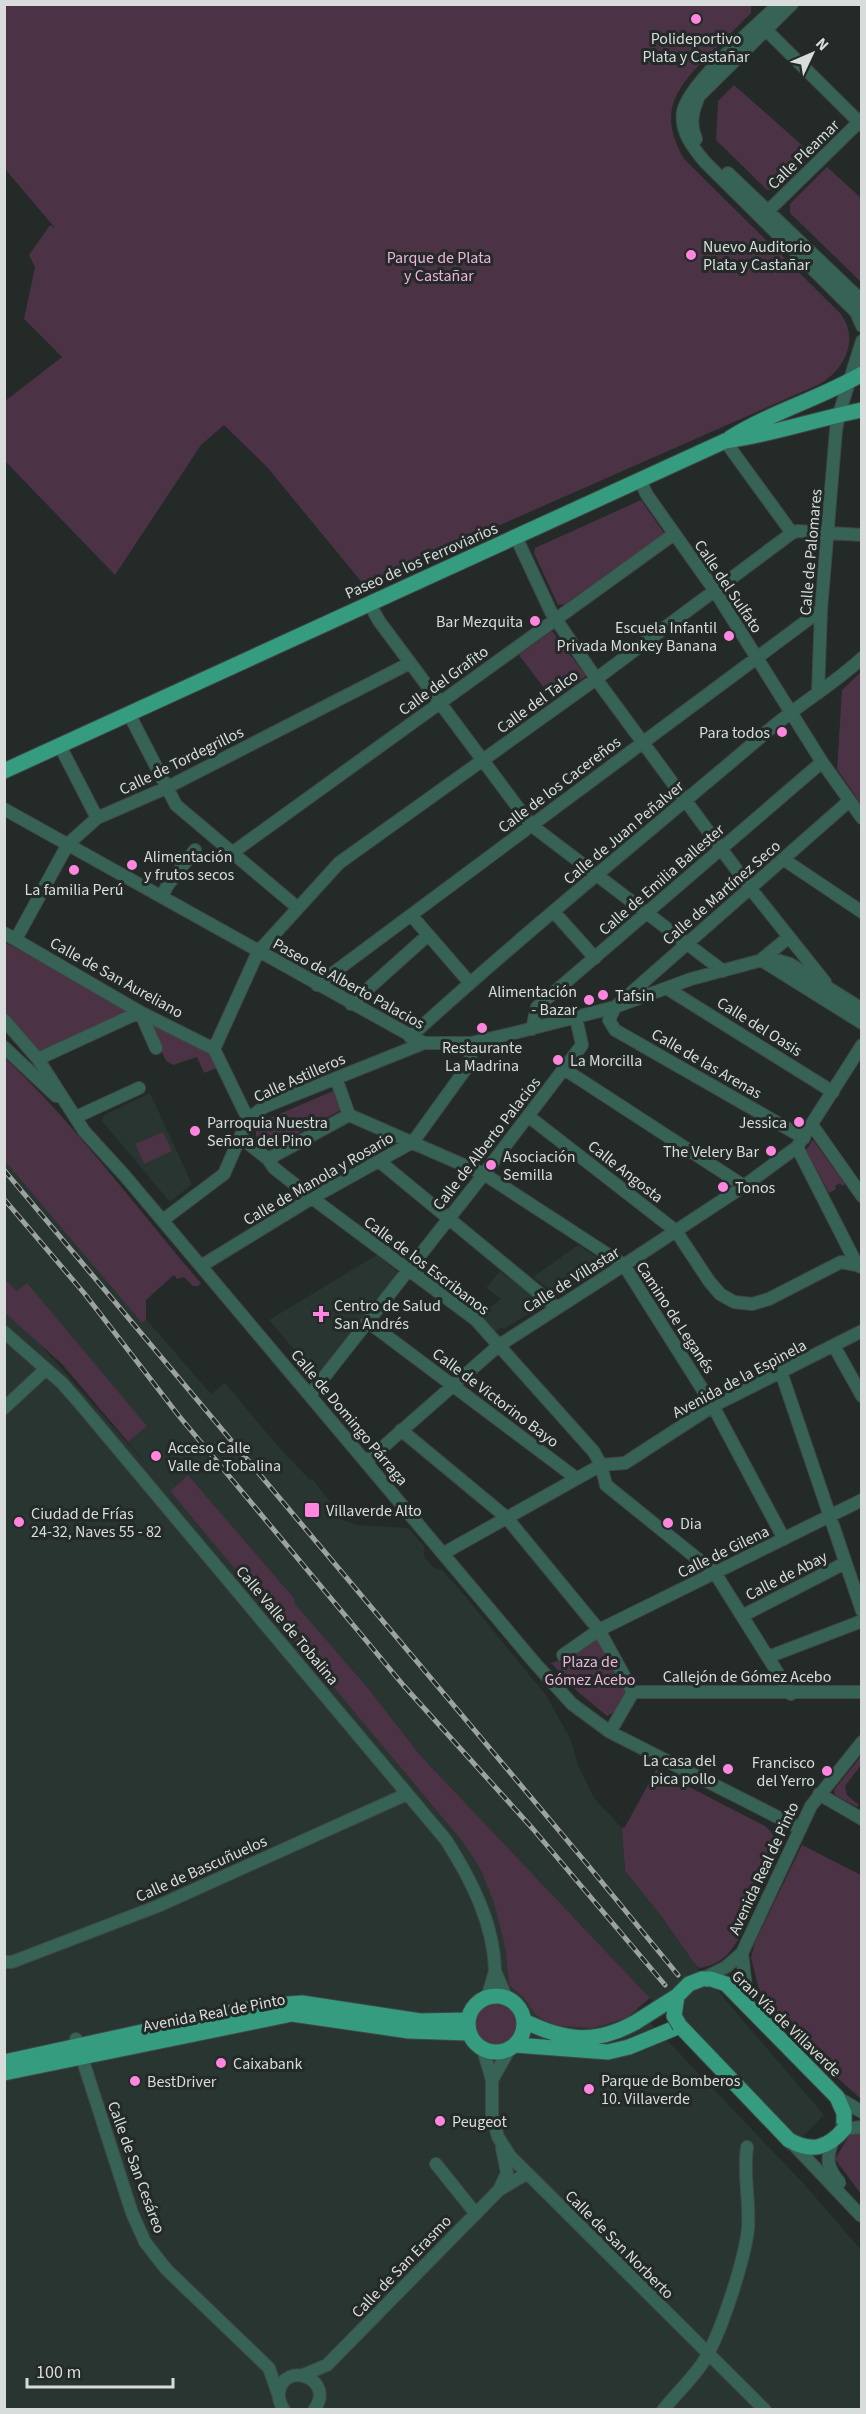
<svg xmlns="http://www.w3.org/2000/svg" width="866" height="2414" viewBox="0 0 866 2414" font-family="'Source Sans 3',sans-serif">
  <rect width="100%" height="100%" fill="#232a28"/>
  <path fill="#283530" d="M150 1093 192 1184 170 1202 102 1121 104 1115Z
    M5 1133 123 1283 146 1319 211 1394 225 1383 277 1445 310 1480 312 1479 338 1511 335 1515 339 1519 358 1525 408 1528 424 1546V1557L433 1567 442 1570 460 1590 546 1695 571 1740 578 1765 594 1798 622 1828 625 1871 662 1917 694 1963 824 2115 788 2152 649 1997 420 1755 368 1688 294 1604V1598L188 1475 170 1491 541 1908 804 2184 862 2251 861 2409H5V1305L146 1464 128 1442 146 1426 92 1363 5 1279Z
    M578 1245 605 1262 604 1267 557 1296 533 1277Z
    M377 1255 398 1272 317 1377 269 1320Z
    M500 1271 508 1278 511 1276 541 1301 538 1303 541 1306 504 1329 502 1327 495 1332 480 1315 501 1299 486 1288Z"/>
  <path fill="#4b3244" d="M5 4 751 5V13C737 27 722 42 708 56 674 90 658 113 684 159L840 313C860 339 845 369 820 384L364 585 267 467 224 425 201 445 115 575 5 461V401L62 357 24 319 35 267 29 255 50 225 55 228 5 169Z
    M734 85 811 153 775 190H767L716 140 718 101Z
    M827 167 861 198V282L790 213V204Z
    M641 500 664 533 565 604 558 605 534 553 535 548Z
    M552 631 586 676 553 700 519 655Z
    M861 672V804L837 769 842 690Z
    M4 942 131 1011 39 1053 5 1013Z
    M150 1022 213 1055 217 1068 204 1073 197 1057 173 1065 166 1061 148 1023Z
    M5 1058C77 1126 136 1208 201 1283L198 1286H193L184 1277 177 1279 174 1275 146 1300V1319L142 1323 5 1161Z
    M335 1090 343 1109 274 1146 267 1147 256 1137V1127L263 1121Z
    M163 1132 172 1151 144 1164 135 1144Z
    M813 1140 845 1184 842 1186 840 1183 835 1186 836 1189 829 1193 806 1150Z
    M5 1279 17 1291 27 1283 147 1426 128 1442 62 1364 5 1313Z
    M188 1475 294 1598 295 1604 368 1688 420 1755 650 1998 626 2018 593 2028 560 2026 545 2021 535 2014 524 1998 509 1985 506 1951 494 1903 481 1870 463 1842 170 1491Z
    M597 1638 628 1690 615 1712 607 1716 578 1692 551 1663 563 1659Z
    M861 1756V1765L845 1786 847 1795 859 1805 857 1807 835 1795 834 1790Z
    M656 1770 765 1826C774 1833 778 1842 777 1853 766 1876 744 1938 728 1954 719 1963 711 1966 699 1968L694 1963 662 1917 625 1871 622 1828 625 1827Z
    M802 1845 861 1875V2099L833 2074 761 1998 751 1958 755 1942Z
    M473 2025a22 22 0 1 1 44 0a22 22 0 1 1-44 0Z
    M861 2133V2194L835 2159 850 2134Z"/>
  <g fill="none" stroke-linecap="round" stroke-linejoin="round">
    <g stroke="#404745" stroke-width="14">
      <path id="minor" d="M779 4C757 25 687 85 683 112 680 131 693 148 705 162L856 312 862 326
        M760 24 862 125
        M696 139C689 124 693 110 699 96L792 4
        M728 173 862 301
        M767 212 862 119
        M725 441 792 533
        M640 480 647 495 715 591 822 762 862 818
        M516 537 551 612 599 683 750 888 825 982
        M369 603 379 621 531 825 723 971
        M818 693 821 610 836 430 839 414 862 341
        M129 714 176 805 298 908
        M60 746 97 818
        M4 809 424 1043H471L518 1032 615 1007 691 979 770 958 790 964 862 1009
        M232 853 674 534
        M783 859 862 912
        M162 897 167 886 195 850
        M554 912 595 958
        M411 915 470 983
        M4 933 140 1012 214 1049
        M789 937 761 960 862 1023
        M16 939 68 844 97 818 166 788 410 663
        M317 985 821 610
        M668 989 833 1092
        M351 1004 428 935
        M4 1020 38 1059 84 1131 125 1176 534 1662 572 1704 610 1732 799 1828
        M532 1029 537 1007 822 762
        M410 1037C526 931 649 832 769 730 799 704 833 685 862 658
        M4 1047 56 1096
        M38 1059 140 1012 156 1048
        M564 1069 744 1186
        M336 1078 349 1115 484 1174 624 1265 713 1406 784 1539
        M528 1116 676 1231 709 1281 720 1294 734 1302 752 1304 769 1299 841 1262 857 1265
        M76 1117 139 1088
        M248 1119 214 1049 258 952 339 863 596 679 792 533 797 531 862 535
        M812 1125 862 1196
        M240 1137 268 1159 274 1168 312 1198 476 1320 594 1452 601 1465 606 1485 715 1573 791 1694
        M804 1138 615 1030 609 1020 615 1007 848 802
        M797 1147 857 1265 861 1267
        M268 1159 349 1115
        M379 1161 556 1307
        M163 1220 224 1174 248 1119 264 1107 424 1043
        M201 1266 312 1198 413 1142 470 1063 471 1043
        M368 1322 576 1478
        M4 1332 62 1383 77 1400 446 1840C471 1879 494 1924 495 1971
        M834 1346 862 1396
        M781 1372 862 1611
        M310 1395 480 1179 582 1045 576 1018
        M4 1408 46 1369
        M401 1430 506 1517 599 1630 633 1692
        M366 1462 498 1346 624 1265 744 1186 797 1147 862 1045
        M444 1553 601 1465 625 1463 713 1406 862 1331
        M742 1616 845 1563
        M563 1655 599 1630 862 1500
        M768 1657 862 1621
        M633 1692H862
        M610 1732 633 1692
        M819 1794 862 1819
        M742 1953 748 2006
        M4 1962H12L158 1906 407 1794
        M702 1979 726 1967 742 1953 811 1806 862 1742
        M487 1998 495 1971 507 1999
        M76 2039 132 2213 145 2242 166 2269 269 2368 278 2394
        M483 2049 492 2080V2115L498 2137 510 2156 765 2410
        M492 2080 509 2050
        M837 2097 862 2112
        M844 2129 862 2127
        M436 2164 476 2214
        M499 2190 507 2173 502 2148
        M303 2375 327 2365 499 2190 526 2174
        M284 2410C280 2404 278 2399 279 2392 284 2360 337 2379 314 2410
        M663 2410C675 2395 691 2380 702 2364 720 2337 744 2262 748 2229 750 2202 743 2174 747 2147"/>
    </g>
    <g stroke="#404745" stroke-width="17">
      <path id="major" d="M730 438C771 412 819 399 862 374
        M4 771 725 441C771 435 816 419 862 410
        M702 1979H711L726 1984 837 2097 844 2113V2129
        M468 2024a28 28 0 1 1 56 0a28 28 0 1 1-56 0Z
        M524 2021C565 2041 595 2045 636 2022
        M515 2045 608 2052 629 2047 680 2026 789 2140
        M4 2062 261 2006 302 2003 420 2021 468 2020
        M4 2073 292 2014 409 2031 469 2033"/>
    </g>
    <use href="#minor" stroke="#366355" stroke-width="12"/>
    <use href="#major" stroke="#359c80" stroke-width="15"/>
    <g stroke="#9ca2a0" stroke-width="5">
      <path id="rail" d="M4 1170 587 1864 678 1975
        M4 1199 84 1293 179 1416 404 1686 533 1829 665 1985"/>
    </g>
    <use href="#rail" stroke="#232a28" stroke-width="3" stroke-dasharray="9" stroke-linecap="butt"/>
    <g stroke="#404745" stroke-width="14" stroke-linecap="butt">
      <path id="minor-bridge" d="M833 2141C825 2159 828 2169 840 2183
        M792 2143 862 2217"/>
    </g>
    <g stroke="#404745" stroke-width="17" stroke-linecap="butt">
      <path id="major-bridge" d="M677 1996 674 2016 680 2026
        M636 2022 677 1996 689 1984 702 1979
        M789 2140C812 2153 828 2148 844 2129"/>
    </g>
    <use href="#minor-bridge" stroke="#366355" stroke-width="12"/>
    <use href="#major-bridge" stroke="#359c80" stroke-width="15"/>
  </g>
  <g fill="#ff85df" stroke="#232a28" stroke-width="2">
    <circle cx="696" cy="19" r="6"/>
    <circle cx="691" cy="255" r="6"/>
    <circle cx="535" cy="621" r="6"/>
    <circle cx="729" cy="636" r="6"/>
    <circle cx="782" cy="732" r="6"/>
    <circle cx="132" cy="865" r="6"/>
    <circle cx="74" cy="870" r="6"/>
    <circle cx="603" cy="995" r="6"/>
    <circle cx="589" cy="1000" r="6"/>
    <circle cx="482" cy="1028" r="6"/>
    <circle cx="558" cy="1060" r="6"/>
    <circle cx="799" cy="1122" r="6"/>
    <circle cx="195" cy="1131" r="6"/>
    <circle cx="771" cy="1151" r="6"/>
    <circle cx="491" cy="1165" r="6"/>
    <circle cx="723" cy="1187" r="6"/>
    <path d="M318 1305h6v6h6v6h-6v6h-6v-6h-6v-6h6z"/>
    <circle cx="156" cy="1456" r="6"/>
    <rect x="304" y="1502" width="16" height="16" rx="3"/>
    <circle cx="19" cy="1522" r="6"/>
    <circle cx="668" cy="1523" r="6"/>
    <circle cx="728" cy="1769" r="6"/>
    <circle cx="827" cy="1771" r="6"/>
    <circle cx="221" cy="2063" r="6"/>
    <circle cx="135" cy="2081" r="6"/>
    <circle cx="589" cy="2089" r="6"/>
    <circle cx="440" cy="2121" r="6"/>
  </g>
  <g text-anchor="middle" stroke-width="6" stroke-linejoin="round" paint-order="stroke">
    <g font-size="16" fill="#d8dddb" stroke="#232a28" text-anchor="start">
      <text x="696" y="44" text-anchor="middle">Polideportivo<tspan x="696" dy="18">Plata y Castañar</tspan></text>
      <text x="703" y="252">Nuevo Auditorio<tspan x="703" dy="18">Plata y Castañar</tspan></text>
      <text x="523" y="627" text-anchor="end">Bar Mezquita</text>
      <text x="717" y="633" text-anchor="end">Escuela Infantil<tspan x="717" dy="18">Privada Monkey Banana</tspan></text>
      <text x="770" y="738" text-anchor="end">Para todos</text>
      <text x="144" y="862">Alimentación<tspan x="144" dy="18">y frutos secos</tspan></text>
      <text x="74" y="895" text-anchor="middle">La familia Perú</text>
      <text x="577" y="997" text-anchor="end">Alimentación<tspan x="577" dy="18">- Bazar</tspan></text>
      <text x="615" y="1001">Tafsin</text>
      <text x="482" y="1053" text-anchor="middle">Restaurante<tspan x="482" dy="18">La Madrina</tspan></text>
      <text x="570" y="1066">La Morcilla</text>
      <text x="207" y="1128">Parroquia Nuestra<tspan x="207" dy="18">Señora del Pino</tspan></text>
      <text x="787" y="1128" text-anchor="end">Jessica</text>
      <text x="759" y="1157" text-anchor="end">The Velery Bar</text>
      <text x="503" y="1162">Asociación<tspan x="503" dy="18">Semilla</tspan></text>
      <text x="735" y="1193">Tonos</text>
      <text x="334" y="1311">Centro de Salud<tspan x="334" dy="18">San Andrés</tspan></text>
      <text x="168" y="1453">Acceso Calle<tspan x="168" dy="18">Valle de Tobalina</tspan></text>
      <text x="326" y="1516">Villaverde Alto</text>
      <text x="31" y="1519">Ciudad de Frías<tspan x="31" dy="18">24-32, Naves 55 - 82</tspan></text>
      <text x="680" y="1529">Dia</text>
      <text x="716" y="1766" text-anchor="end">La casa del<tspan x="716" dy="18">pica pollo</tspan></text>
      <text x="815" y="1768" text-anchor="end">Francisco<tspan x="815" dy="18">del Yerro</tspan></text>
      <text x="233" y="2069">Caixabank</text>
      <text x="601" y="2086">Parque de Bomberos<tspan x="601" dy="18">10. Villaverde</tspan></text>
      <text x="147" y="2087">BestDriver</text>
      <text x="452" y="2127">Peugeot</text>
    </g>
    <g font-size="16" fill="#d8dddb" stroke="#232a28">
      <text transform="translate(803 154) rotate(-44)" y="6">Calle Pleamar</text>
      <text transform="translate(810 552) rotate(-85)" y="6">Calle de Palomares</text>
      <text transform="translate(421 560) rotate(-24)" y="6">Paseo de los Ferroviarios</text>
      <text transform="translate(729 586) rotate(56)" y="6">Calle del Sulfato</text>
      <text transform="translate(443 680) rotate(-36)" y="6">Calle del Grafito</text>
      <text transform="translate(537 701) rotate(-36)" y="6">Calle del Talco</text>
      <text transform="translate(181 760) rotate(-26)" y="6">Calle de Tordegrillos</text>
      <text transform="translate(559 784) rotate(-37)" y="6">Calle de los Cacereños</text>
      <text transform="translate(623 832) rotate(-40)" y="6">Calle de Juan Peñalver</text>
      <text transform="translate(661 879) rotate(-41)" y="6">Calle de Emilia Ballester</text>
      <text transform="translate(721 892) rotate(-41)" y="6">Calle de Martínez Seco</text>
      <text transform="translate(117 977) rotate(29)" y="6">Calle de San Aureliano</text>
      <text transform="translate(349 983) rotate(29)" y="6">Paseo de Alberto Palacios</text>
      <text transform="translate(760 1026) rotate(32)" y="6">Calle del Oasis</text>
      <text transform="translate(707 1063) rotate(30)" y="6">Calle de las Arenas</text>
      <text transform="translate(299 1077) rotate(-24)" y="6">Calle Astilleros</text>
      <text transform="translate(486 1143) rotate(-52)" y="6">Calle de Alberto Palacios</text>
      <text transform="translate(626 1171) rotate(38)" y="6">Calle Angosta</text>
      <text transform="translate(318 1178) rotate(-30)" y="6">Calle de Manola y Rosario</text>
      <text transform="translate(427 1265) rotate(37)" y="6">Calle de los Escribanos</text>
      <text transform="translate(571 1279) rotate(-32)" y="6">Calle de Villastar</text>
      <text transform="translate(676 1317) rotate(57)" y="6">Camino de Leganés</text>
      <text transform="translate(739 1378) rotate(-28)" y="6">Avenida de la Espinela</text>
      <text transform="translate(496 1397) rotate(37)" y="6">Calle de Victorino Bayo</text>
      <text transform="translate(350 1417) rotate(50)" y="6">Calle de Domingo Párraga</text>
      <text transform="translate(723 1551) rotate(-26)" y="6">Calle de Gilena</text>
      <text transform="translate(786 1575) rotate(-27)" y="6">Calle de Abay</text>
      <text transform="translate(288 1625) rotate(50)" y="6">Calle Valle de Tobalina</text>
      <text x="747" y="1682">Callejón de Gómez Acebo</text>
      <text transform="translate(201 1868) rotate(-24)" y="6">Calle de Bascuñuelos</text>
      <text transform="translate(763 1868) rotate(-65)" y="6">Avenida Real de Pinto</text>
      <text transform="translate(214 2012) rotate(-11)" y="6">Avenida Real de Pinto</text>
      <text transform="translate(787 2023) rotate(44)" y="6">Gran Vía de Villaverde</text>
      <text transform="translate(137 2167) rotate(70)" y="6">Calle de San Cesáreo</text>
      <text transform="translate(620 2244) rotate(45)" y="6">Calle de San Norberto</text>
      <text transform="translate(401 2266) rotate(-46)" y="6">Calle de San Erasmo</text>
    </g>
    <g font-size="16" fill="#f1b2de" stroke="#232a28">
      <text x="439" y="263">Parque de Plata<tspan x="439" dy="18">y Castañar</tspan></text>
      <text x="590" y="1667">Plaza de<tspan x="590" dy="18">Gómez Acebo</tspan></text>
    </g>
  </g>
  <rect width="866" height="2414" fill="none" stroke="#d8dddb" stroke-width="12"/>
  <g transform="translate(812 54) rotate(46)" stroke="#232a28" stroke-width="4.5" paint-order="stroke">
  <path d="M0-4.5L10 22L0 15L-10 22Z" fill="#d8dddb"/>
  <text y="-9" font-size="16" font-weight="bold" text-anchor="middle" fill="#d8dddb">N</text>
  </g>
  <path d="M27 2378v9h146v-9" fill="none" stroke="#d8dddb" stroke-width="3"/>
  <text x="36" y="2378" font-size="18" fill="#d8dddb" stroke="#232a28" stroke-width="4.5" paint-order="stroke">100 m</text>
</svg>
